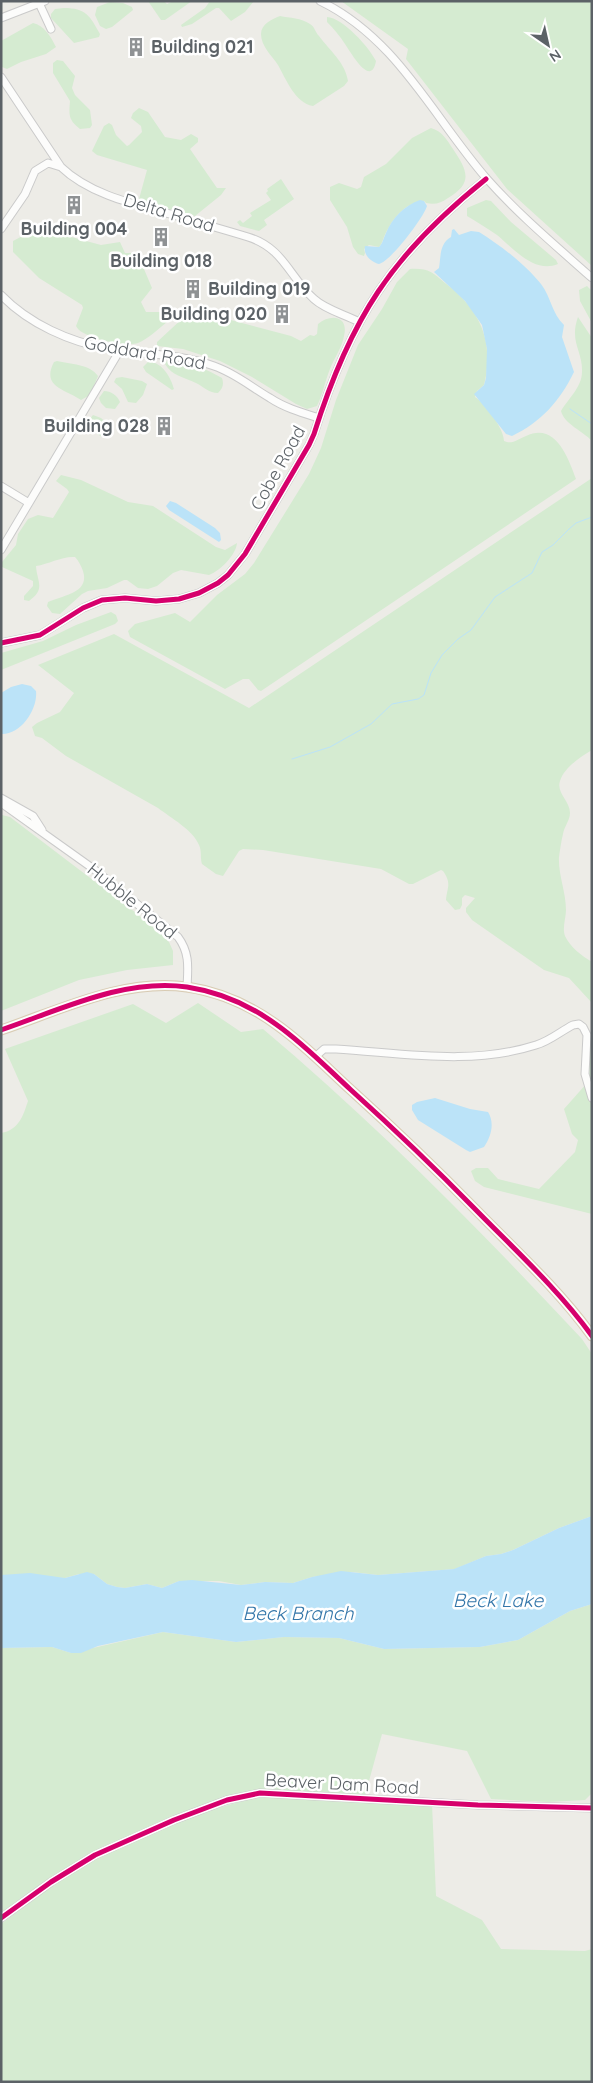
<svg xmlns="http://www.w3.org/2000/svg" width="593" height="2083" viewBox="0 0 593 2083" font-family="Quicksand,sans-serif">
  <rect width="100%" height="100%" fill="#edece7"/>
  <path fill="#d5ebd1" d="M148 1H164L167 4 173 1H192L165 20H161Z
    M210 1H254L245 12 231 21 219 8H216L192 24 182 27 181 25 205 8Z
    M341 1H592V266L507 189 406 59 408 49Z
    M110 2 123 3 132 7 133 10 112 27 106 29 100 26 95 15 97 7Z
    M64 8C86 8 90 16 100 34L99 37 74 43 51 18V14L55 9Z
    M280 16C290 18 301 18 310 24 315 27 315 32 319 36 330 51 345 62 348 81L344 86 313 106C295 103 286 79 278 65 272 56 261 46 261 34 261 24 272 19 280 16Z
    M327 17C343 18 369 47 376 61 371 89 350 51 345 44 340 36 334 29 327 22Z
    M33 23C44 25 51 37 56 47L46 54 21 62 7 69 2 67 1 41Z
    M57 60 63 61 75 76 72 88 75 95 90 110 92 125 90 128 80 129C68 120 69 115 70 101L53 73V63Z
    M139 108 148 112 165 137 181 140 191 134 198 138V142L190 149 217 188H226L221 195 195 216 143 202 139 199 147 170 97 155 92 151 104 126 109 123 112 125 116 135 127 146 129 145 142 132 141 126 131 118 133 113Z
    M431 128C442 131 447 140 453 149 467 170 474 183 448 198 441 203 435 205 426 203L424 201C404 203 392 219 384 237 382 242 382 244 379 247L369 245 364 249 365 253 364 256 358 254 353 247 347 227 330 200V187L339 183 357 189 361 187 364 177 386 164 412 138Z
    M281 179 294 199 264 220 267 225 259 231 240 226 237 222 240 220 243 223 252 216 250 213 271 200 266 193 268 191 267 189Z
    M486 200 491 201 511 222 556 260 558 264C534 274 513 248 497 235 487 228 477 222 467 216V208Z
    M32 231 40 236 41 232 55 235 60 234 101 245 120 242 125 253H134L141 262 152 288 141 302 146 312H164L168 316 167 322C158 329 148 339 138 343 125 347 81 338 76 326L83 308 82 305 39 278 13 252V241Z
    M410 269C428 268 432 272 445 283 480 309 495 342 484 385L477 391 475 397C486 404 504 429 504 441 512 445 518 439 526 436 556 422 568 458 576 479L261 691 258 690 249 679H243L225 689 130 637 128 631 135 624 175 613 190 622 217 595 245 574 254 563 309 474 321 448 336 400 358 345 382 309 397 282Z
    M587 286 592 291V323L580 301 579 290Z
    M201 312 291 336 301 341 310 335 314 336 317 334 318 324C331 313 349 316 344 336 342 348 334 358 330 369 325 381 323 394 317 406L307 409 296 404 252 377 220 361 183 349 157 346V342L184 317Z
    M578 317 592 338V441C583 431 564 424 561 411 568 399 582 387 582 372 583 351 569 342 578 317Z
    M57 361C70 364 90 364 98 376L90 395 81 400C65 389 41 387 54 362Z
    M167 361C185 360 207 369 222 378 224 384 223 388 218 393 209 393 204 387 196 383 184 377 172 376 165 364Z
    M148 362C162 361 171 378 174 389L172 390 146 372 143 367Z
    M122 377 142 381 147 384 143 395 136 403 128 402 122 389 114 382 116 378Z
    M104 391C111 391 117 395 120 402L115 409 106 408 101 403 99 398Z
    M93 415 101 418 110 426V431L106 437H102L87 427V422Z
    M61 475 81 480 128 502 153 506 216 547 225 550 237 543C236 555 220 571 209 575L181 570 173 573 157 586 148 589 138 588 127 580H124L107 588 88 591 82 594 60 614 52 613 47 606 48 602C63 595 90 593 83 571 81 566 79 561 75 557 62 556 49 564 36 566 37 582 46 589 29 601L24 600V596L33 586V581L2 567V562L16 545 18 534 28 519 38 515 53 518 69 492 67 489 56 481Z
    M592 478V750C580 757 564 768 560 781 556 793 570 801 570 813 570 820 564 827 563 834 561 842 560 850 559 857 558 874 566 892 566 910 566 918 562 928 565 936 570 947 582 956 592 962V1003L569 978 544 970 472 920 466 912V908L475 898 465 895 462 898V905L460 909 455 910 446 900C447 887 452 884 443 871L441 870 413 884H409L381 869 263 850 243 849 239 851 223 876 216 874 202 864C200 858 202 851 199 845 193 830 171 818 158 808L66 756 42 738 35 736 32 727 37 723 60 712 74 693 38 665 114 634 249 708Z
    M111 612 116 615 118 621 115 624 1 670V653L43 641 76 625Z
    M2 815 10 817 131 909 160 933 169 942 173 951V965L127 970 79 980 1 1011Z
    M198 1003 241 1032 263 1029C376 1124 481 1231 582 1339L592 1354V1516L559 1528 513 1550 501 1554 486 1556 455 1569 378 1575 352 1572 312 1577 293 1583 265 1582 241 1585 219 1581H179L162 1588 147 1584 125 1588 117 1587 107 1584 94 1574H79L65 1578 1 1575V1133C19 1130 23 1116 28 1101L5 1049 133 1004 166 1023Z
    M592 1014V1214L484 1187 475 1181 471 1171 476 1168H488L498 1179 539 1189 575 1152 578 1140 572 1134 564 1109 587 1083 585 1052 591 1032Z
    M592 1604V1793L585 1800 548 1802 491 1799 467 1751 382 1734 364 1799 260 1793 227 1800 91 1857 89 1854 1 1913V1648L52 1647 71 1653 163 1632 236 1642 284 1637 339 1638 384 1649 480 1647 518 1640 570 1611Z
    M263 1797 432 1804 436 1896 482 1920 501 1949 585 1951 592 1949V2082H1V1924L77 1867 144 1836 207 1811 250 1799Z"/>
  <path fill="#bbe3f8" d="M420 200 424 201 427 206C424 217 391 261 379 264 371 262 363 255 365 246L379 247C383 243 383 239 386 233 392 218 405 205 420 200Z
    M454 229 459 235 471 231 479 232C500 245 526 265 541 284 551 297 552 314 564 325L562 337 574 372C560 401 541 422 512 436L506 434 474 394 484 385 486 378 487 349 482 325 465 301 434 272 439 268C441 257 439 244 451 237L452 230Z
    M170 501 176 503 215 528 220 533 221 540 219 542 169 510 166 506Z
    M22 684 31 686 36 691C38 709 21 735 1 734V693L11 687Z
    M435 1098 470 1109 488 1112C495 1123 491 1137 484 1147L470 1152 466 1150 418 1120 412 1110V1105L417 1102Z
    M592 1516V1604L570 1611 518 1640 480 1647 384 1649 339 1638 284 1637 236 1642 163 1632 98 1646 81 1653H71L52 1647 1 1648V1575L30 1573 65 1578 87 1572 94 1574 107 1584 117 1587 125 1588 147 1584 162 1588 179 1581 192 1580 241 1585 265 1582 293 1583 312 1577 341 1571 378 1575 454 1569 486 1556 501 1554 513 1550 559 1528Z"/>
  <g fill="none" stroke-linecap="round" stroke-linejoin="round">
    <path stroke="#bbe3f8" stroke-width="1" d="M570 409 592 424
      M292 759 330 747 371 724 392 704 418 699 424 695 431 673 442 655 458 639 471 630 495 597 532 573 542 552 553 545 569 529 576 523 592 517"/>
    <g stroke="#cacaca" stroke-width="9">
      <path id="minor" d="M320 1C397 38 433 117 487 179 519 215 556 246 592 278
        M39 3 51 29
        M1 18 45 1
        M1 77 61 167C89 194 133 204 170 214 196 222 222 229 248 237 284 248 289 277 314 299 326 310 344 314 359 322
        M1 229 25 194 35 171 48 163 61 167
        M1 295C29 324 70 342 109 349 145 355 177 353 214 366 235 373 251 387 270 398 285 408 303 413 319 418
        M1 486 29 503
        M1 550 120 350
        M1 643 40 635 83 608 102 600 125 598 156 601 179 599 199 593 218 583 228 575 245 554 309 445 314 434C350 319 392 254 486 179
        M1 798 33 816 42 830
        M1 803 95 870 178 937C190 953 188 968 187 987
        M315 1057 324 1049H336C403 1053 471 1066 536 1045 550 1041 561 1031 573 1025L579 1024 583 1027 587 1035 585 1074 592 1098
        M1 1918 51 1882 95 1855 174 1820 227 1800 260 1793 478 1805 592 1808"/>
    </g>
    <g stroke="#d8cbb3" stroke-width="11">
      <path id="major" d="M1 1030C60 1010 124 978 187 987 220 992 251 1006 277 1025 304 1044 327 1068 351 1090 393 1128 434 1167 474 1208 513 1248 559 1290 592 1336"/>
    </g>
    <use href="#minor" stroke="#fcfcfb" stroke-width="7"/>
    <use href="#major" stroke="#f3f0e8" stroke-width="9"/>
    <g stroke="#fff" stroke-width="8">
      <path id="cycleway" d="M1 643 40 635 83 608 102 600 125 598 156 601 179 599 199 593 218 583 228 575 245 554 309 445 314 434C350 319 392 254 486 179
        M1 1030C60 1010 124 978 187 987 220 992 251 1006 277 1025 304 1044 327 1068 351 1090 393 1128 434 1167 474 1208 513 1248 559 1290 592 1336
        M1 1918 51 1882 95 1855 174 1820 227 1800 260 1793 478 1805 592 1808"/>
    </g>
    <use href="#cycleway" stroke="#d6006c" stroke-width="5"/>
  </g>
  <defs>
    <g id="building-bare" transform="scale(1.5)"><path d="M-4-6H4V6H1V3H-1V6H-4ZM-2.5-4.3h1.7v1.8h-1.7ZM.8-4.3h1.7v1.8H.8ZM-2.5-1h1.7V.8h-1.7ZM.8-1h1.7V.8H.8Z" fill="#8f9294" stroke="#fff" stroke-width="2.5" paint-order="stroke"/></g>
  </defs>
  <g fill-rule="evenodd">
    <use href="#building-bare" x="136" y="47"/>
    <use href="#building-bare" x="74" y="205"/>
    <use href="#building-bare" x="161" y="237"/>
    <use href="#building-bare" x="193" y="289"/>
    <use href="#building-bare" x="282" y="314"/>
    <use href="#building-bare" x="164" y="426"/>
  </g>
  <g text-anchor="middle" stroke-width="5" stroke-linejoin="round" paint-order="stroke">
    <g font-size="18" font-weight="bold" fill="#5c6267" stroke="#fff" text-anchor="start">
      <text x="151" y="53">Building 021</text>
      <text x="74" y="235" text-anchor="middle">Building 004</text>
      <text x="161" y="267" text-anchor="middle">Building 018</text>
      <text x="208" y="295">Building 019</text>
      <text x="267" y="320" text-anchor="end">Building 020</text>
      <text x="149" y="432" text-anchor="end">Building 028</text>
    </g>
    <g font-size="18" fill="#5c6267" stroke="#fff">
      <text transform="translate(169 213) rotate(17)" y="6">Delta Road</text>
      <text transform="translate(145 353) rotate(10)" y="6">Goddard Road</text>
      <text transform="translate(278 468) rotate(-61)" y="6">Cobe Road</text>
      <text transform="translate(132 901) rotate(39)" y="6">Hubble Road</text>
      <text transform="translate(342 1784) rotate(3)" y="6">Beaver Dam Road</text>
    </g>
    <g font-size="19" font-style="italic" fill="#3376a9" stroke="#fff">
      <text x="498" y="1607">Beck Lake</text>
      <text x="298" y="1620">Beck Branch</text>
    </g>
  </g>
  <rect width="593" height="2083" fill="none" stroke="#5c6267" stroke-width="5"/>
  <g transform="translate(548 45) rotate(146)" stroke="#ffffff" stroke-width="4" paint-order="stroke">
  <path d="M0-4L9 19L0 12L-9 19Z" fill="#5c6267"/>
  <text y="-8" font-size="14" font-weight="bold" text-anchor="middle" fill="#5c6267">N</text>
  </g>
</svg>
